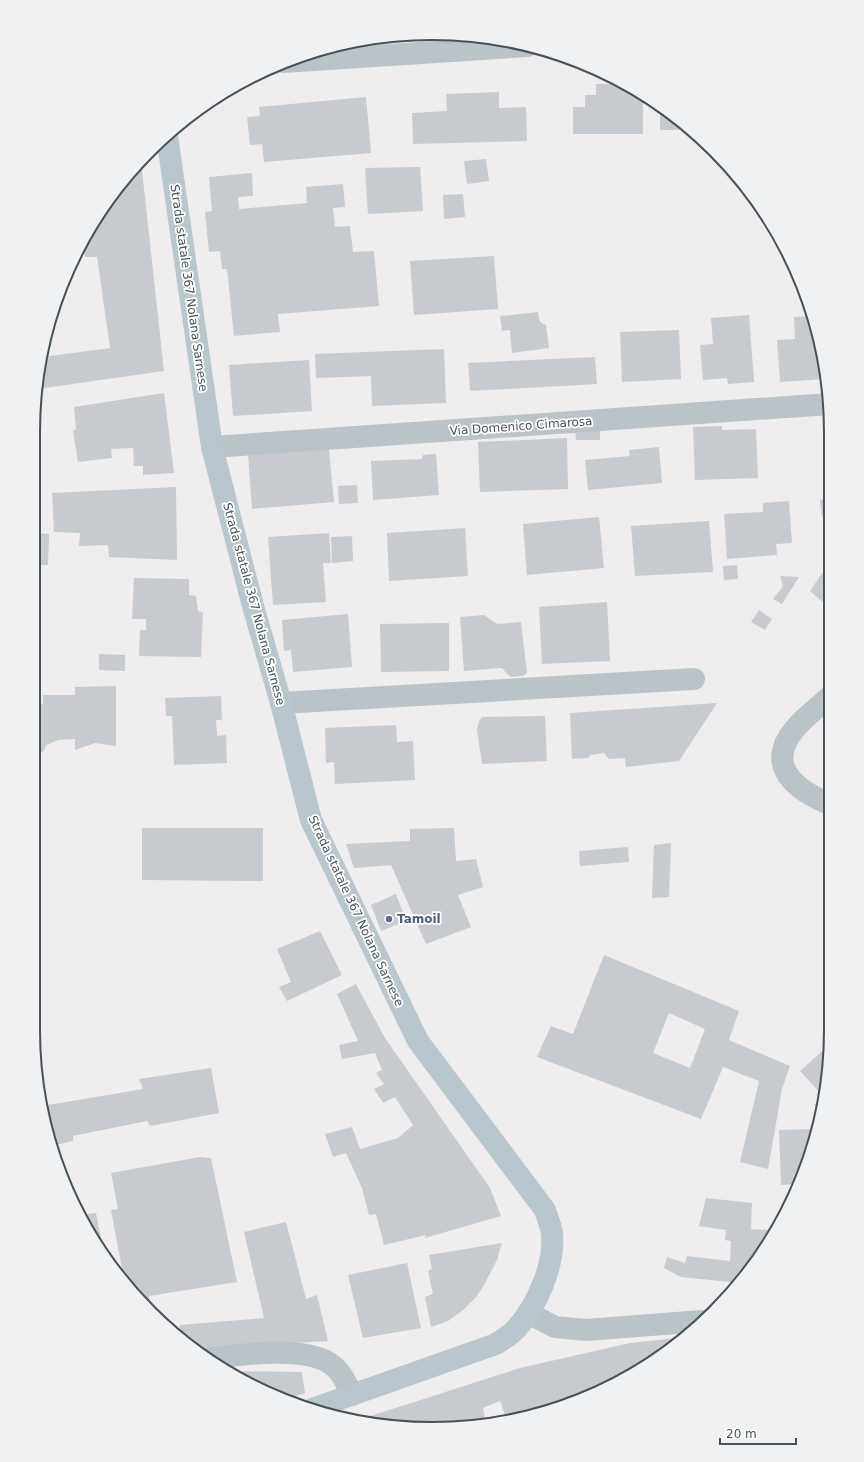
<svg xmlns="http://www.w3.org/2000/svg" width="864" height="1462" viewBox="0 0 864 1462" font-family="'DejaVu Sans',sans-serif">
  <rect width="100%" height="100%" fill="#efeded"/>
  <path fill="#c7cbcf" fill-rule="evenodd" d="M432 33 441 35 401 38V36Z
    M596 84H623L643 95V134H573V107H585V95H596Z
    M499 92V108L526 107 527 141 413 144 412 113 447 111 446 94Z
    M366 97 371 153 264 162 262 144 250 145 247 117 260 116 259 107Z
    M660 106H661L690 130H660Z
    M486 159 489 181 467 184 464 161Z
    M141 161 164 371 37 389 43 357 110 348 97 257H85L84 244 100 211Z
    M420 167 423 211 368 214 365 168Z
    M252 173 253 196 238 197 239 209 307 203 306 187 343 184 345 207 333 208 335 227 350 226 353 252 374 251 379 306 278 314 280 332 234 336 227 269H222L220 251 209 252 205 212 212 211 209 177Z
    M463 194 465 217 444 219 443 195Z
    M494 256 498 309 414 315 410 261Z
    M538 312 540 322 546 325 549 348 512 353 510 330 502 331 500 316Z
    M749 315 754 382 728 384 727 378 703 380 700 345 713 344 711 318Z
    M812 316 825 379 780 382 777 340 795 339 794 317Z
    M679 330 681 379 622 382 620 332Z
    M444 349 446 403 372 406 371 376 316 378 315 354Z
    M595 357 597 384 470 391 468 363Z
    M309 360 312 411 233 416 229 365Z
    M164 393 174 473 143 475V466H134L133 448 111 449 112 458 78 462 73 431 76 429 74 407Z
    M722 426V430L756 429 758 478 695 480 693 427Z
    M600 427V440H576L575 428Z
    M567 438 568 489 480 492 478 442Z
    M659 447 662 483 588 490 585 460 630 456 629 450Z
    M329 449 334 502 252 509 248 455Z
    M436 454 439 495 373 500 371 461 422 459 423 455Z
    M357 485 358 503 339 504 338 486Z
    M176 487 177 560 109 557 108 545 79 546 80 533 54 532 52 493Z
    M830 498V516H822L820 500Z
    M789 501 792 543 776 544 777 555 727 559 724 514 763 512V503Z
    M599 517 604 568 527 575 523 524Z
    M709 521 713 572 635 576 631 526Z
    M465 528 468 576 389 581 387 533Z
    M34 533 49 534 48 565H37V553H34Z
    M329 533 331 563H323L326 602 273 605 268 537Z
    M352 536 353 561 332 563 331 537Z
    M830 562V608L810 591Z
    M737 565 738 579 724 580 723 566Z
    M780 576 799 577 782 604 773 599 783 586Z
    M134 578 189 579V595L196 596 198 611 203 613 201 657 139 656 140 630H146V619H132Z
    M607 602 610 661 542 664 539 607Z
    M759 610 772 619 765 630 751 622Z
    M348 614 352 667 293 672 291 650 284 651 282 620Z
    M484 615 497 624 521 622 527 673 523 676 510 677 502 668 464 671 460 617Z
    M449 623V671L381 672 380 624Z
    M99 654 125 655V671L99 670Z
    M116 686V746L95 743 75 750V739L59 740 46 745 43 752 35 751V704H43V695H75V687Z
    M221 696 222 720H216L217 736 226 735 227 763 174 765 172 716H166L165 698Z
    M717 703 679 761 626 767 625 758 609 759 604 753 591 755 588 758 572 759 570 713Z
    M830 712V724L825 715Z
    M545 716 547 761 482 764 477 730 479 721 482 717Z
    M396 725 397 742 413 741 415 780 335 784 334 762 326 763 325 728Z
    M35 806H41L40 855H36Z
    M142 828H263V881L142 880Z
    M454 828 456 861 476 859 483 887 458 895 471 927 426 944 391 865 354 868 346 844 410 841V829Z
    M671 843 669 897 652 898 654 845Z
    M628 847 629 862 580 866 579 851Z
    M396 894 406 921 381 931 371 905Z
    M320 931 342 975 287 1001 279 987 291 982 277 949Z
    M604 955 739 1011 729 1040 790 1066 782 1089 768 1169 740 1162 759 1081 723 1067 701 1119 537 1057 551 1026 573 1034ZM669 1013 705 1029 690 1068 653 1053Z
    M356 984 385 1038 490 1188 501 1216 425 1238 426 1235 384 1245 376 1214 369 1215 362 1188 346 1153 333 1157 325 1134 352 1127 360 1149 398 1138 413 1125 395 1097 383 1103 374 1089 384 1084 376 1073 382 1070 375 1053 342 1059 339 1045 358 1041 337 994Z
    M830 1044V1056L822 1095 800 1071Z
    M211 1068 219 1113 150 1126 147 1121 73 1136V1141L51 1146 42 1106 143 1089 139 1079Z
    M822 1097 819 1110 814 1105Z
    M815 1129 810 1158 797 1184 781 1185 779 1130Z
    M200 1157 211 1158 237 1282 149 1296 152 1314 114 1270 122 1269 111 1210 118 1209 111 1173Z
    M706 1198 752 1203 751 1229 771 1230 770 1239 764 1251 740 1283 681 1277 664 1268 667 1257 685 1263 687 1256 730 1261 731 1241 725 1240 726 1230 699 1226Z
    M96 1213 104 1254 79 1215Z
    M286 1222 306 1299 317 1295 328 1341 295 1343 200 1354 182 1338 179 1325 264 1318 244 1232Z
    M502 1243 497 1260 484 1285 477 1296 463 1310 448 1321 431 1327 425 1297 433 1294 428 1271 432 1269 429 1255Z
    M407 1263 421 1328 363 1338 348 1275Z
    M686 1337 675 1346 631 1376 560 1408 506 1418 500 1401 483 1408 486 1423 458 1428 380 1426 355 1421 520 1368 630 1343Z
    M226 1371 302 1372 305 1393 286 1399 256 1388Z"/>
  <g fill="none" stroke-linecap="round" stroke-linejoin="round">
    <path stroke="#b9c3c8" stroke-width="22" d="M283 62 527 46
      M212 447 830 404
      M830 696C819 707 803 718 794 730 764 766 797 791 830 804
      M281 703 694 679
      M528 1313 555 1327 586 1330 702 1321
      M206 1359C239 1355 297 1346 326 1361 340 1368 346 1382 352 1395"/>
    <path stroke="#bac6cd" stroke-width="22" d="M167 136 212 447 253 606 281 703 311 820 418 1041 545 1210C547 1217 551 1226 552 1233 555 1265 537 1306 516 1329 511 1335 503 1339 496 1344L312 1409"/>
  </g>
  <circle fill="#5c6f8a" stroke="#fff" stroke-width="1.5" cx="389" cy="919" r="4"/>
  <g text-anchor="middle" stroke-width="3.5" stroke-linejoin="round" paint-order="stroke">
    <g font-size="12" fill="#475258" stroke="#fff">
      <text transform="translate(189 288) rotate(82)" y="4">Strada statale 367 Nolana Sarnese</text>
      <text transform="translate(521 426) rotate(-4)" y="4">Via Domenico Cimarosa</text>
      <text transform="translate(254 604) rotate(75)" y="4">Strada statale 367 Nolana Sarnese</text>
      <text transform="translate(356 911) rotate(65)" y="4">Strada statale 367 Nolana Sarnese</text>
    </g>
    <g font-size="12" font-weight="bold" fill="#4e5e75" stroke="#fff" text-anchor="start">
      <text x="397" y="923">Tamoil</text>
    </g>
  </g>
  <path d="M0 0H864V1462H0ZM432 40H432A392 392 0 0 1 824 432V1030A392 392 0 0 1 432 1422H432A392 392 0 0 1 40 1030V432A392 392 0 0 1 432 40Z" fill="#f0f1f2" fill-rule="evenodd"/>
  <path fill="none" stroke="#475258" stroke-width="2" d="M432 40H432A392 392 0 0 1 824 432V1030A392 392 0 0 1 432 1422H432A392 392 0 0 1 40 1030V432A392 392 0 0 1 432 40Z"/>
  <path d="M720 1438v6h76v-6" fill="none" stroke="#475258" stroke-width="2"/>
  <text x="726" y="1438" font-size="12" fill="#475258" stroke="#ffffff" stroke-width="3" paint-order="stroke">20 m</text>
</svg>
